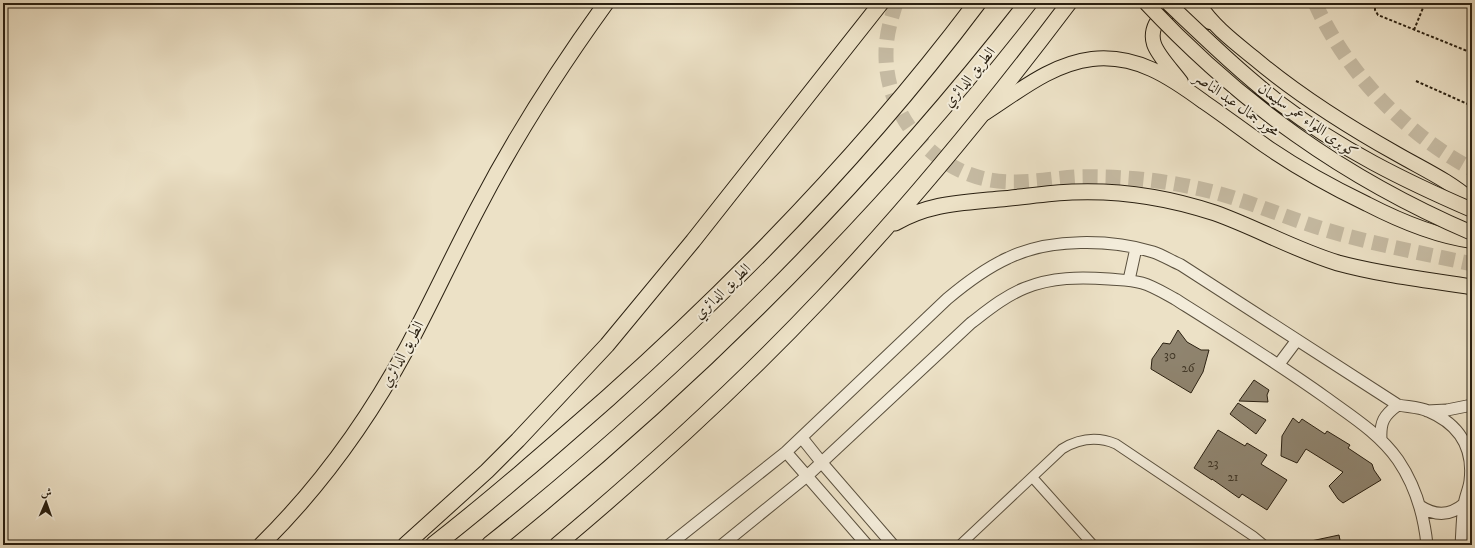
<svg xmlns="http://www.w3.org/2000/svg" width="1475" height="548" viewBox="0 0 1475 548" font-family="'IM FELL DW Pica',Amiri,serif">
  <rect width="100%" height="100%" fill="#ece1c6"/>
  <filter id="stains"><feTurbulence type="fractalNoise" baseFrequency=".005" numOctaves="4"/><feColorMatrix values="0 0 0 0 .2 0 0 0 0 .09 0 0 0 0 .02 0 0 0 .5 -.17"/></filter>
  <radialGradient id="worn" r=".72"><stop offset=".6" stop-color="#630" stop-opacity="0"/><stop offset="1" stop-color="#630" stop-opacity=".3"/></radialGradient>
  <path fill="#8f846f" stroke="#2a2011" d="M1178 330 1187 342 1201 350H1209L1203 372 1191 393 1151 369 1152 359 1163 343 1170 344Z
    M1254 380 1269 390 1267 395 1268 402 1239 401Z
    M1238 403 1266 420 1256 434 1230 414Z
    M1293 418 1299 423 1302 419 1325 434 1327 431 1350 445 1348 448 1372 464 1374 470 1381 480 1343 503 1338 499 1329 486 1343 472 1306 449 1297 463 1281 456 1282 436Z
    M1218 430 1245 446 1247 443 1267 455 1261 464 1287 480 1267 510 1242 494 1239 498 1212 479V480L1194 468Z
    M1339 535 1341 545H1312L1311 541Z"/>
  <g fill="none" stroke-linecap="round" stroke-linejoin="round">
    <path stroke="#c5baa2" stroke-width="15" stroke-dasharray="15 8" stroke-linecap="butt" d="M896 3C891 19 886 35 886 53 885 113 930 169 990 180 1019 185 1047 179 1076 177 1116 176 1157 179 1196 188 1240 197 1281 216 1323 229 1372 244 1422 253 1472 264
      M1315 3C1347 73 1404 133 1472 169"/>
    <g stroke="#5a503e" stroke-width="11">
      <path id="minor" d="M1033 478 1093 545
        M960 545 1062 449C1080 438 1097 436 1116 444L1253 536 1264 545"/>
    </g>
    <g stroke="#5a503e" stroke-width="13">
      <path id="tertiary" d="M1129 280 1136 248
        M1279 364 1297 340
        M1427 411 1447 410 1472 405
        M802 438 822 463 893 545
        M1381 439C1380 422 1384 415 1398 405
        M786 452 867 545
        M1420 506C1435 516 1450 516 1464 504
        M669 545 786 452 947 299C966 283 986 268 1008 258 1049 238 1111 239 1153 252 1162 255 1172 261 1181 265L1398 405C1408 407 1419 407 1428 411 1459 424 1474 448 1470 481 1469 489 1465 497 1464 505 1462 518 1462 532 1461 545
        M722 545 807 476 971 323C988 310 1005 296 1025 288 1052 277 1080 277 1109 279 1120 280 1131 280 1142 283 1153 286 1164 293 1175 299 1226 331 1276 362 1325 397 1351 416 1379 433 1398 460 1415 485 1424 515 1427 545"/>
    </g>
    <g stroke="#2a2011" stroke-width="16">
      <path id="primary" d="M1198 3C1213 26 1233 41 1254 58 1298 95 1347 126 1397 154 1423 169 1450 181 1472 201
        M1181 82C1173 71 1158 56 1154 44 1148 25 1165 6 1185 10 1194 12 1202 18 1210 22
        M985 113C1018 92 1051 64 1092 59 1136 54 1170 77 1204 102 1226 117 1248 134 1270 149 1301 170 1334 188 1367 204 1400 221 1435 236 1472 241"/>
    </g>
    <g stroke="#2a2011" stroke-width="17">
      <path id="trunk" d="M895 223C930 203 961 203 1000 199 1024 197 1048 193 1072 192 1120 190 1170 198 1215 213 1257 228 1295 250 1338 263 1382 275 1428 280 1472 287
        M261 545C319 488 368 420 407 348 432 301 454 253 479 206 516 135 559 68 606 3
        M405 545 487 471 518 440 607 345 693 241 881 3
        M557 545C650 467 740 385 823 297 911 204 992 105 1069 3"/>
    </g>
    <g stroke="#2a2011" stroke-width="19">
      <path id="motorway" d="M434 545C494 498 551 448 608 398 743 277 868 148 977 3
        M490 545C691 384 869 207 1028 3"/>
    </g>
    <path stroke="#2a2011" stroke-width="2" stroke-dasharray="3 2" stroke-linecap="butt" d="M1375 3V10L1378 15 1472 53
      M1414 30 1425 3
      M1416 81 1472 106"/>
    <use href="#minor" stroke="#f3ecda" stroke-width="9"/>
    <use href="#tertiary" stroke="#f3ecda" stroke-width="11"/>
    <use href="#primary" stroke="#ece1c6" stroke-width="14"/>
    <use href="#trunk" stroke="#ece1c6" stroke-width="15"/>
    <use href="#motorway" stroke="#ece1c6" stroke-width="17"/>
    <g stroke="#2a2011" stroke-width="16" stroke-linecap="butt">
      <path id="primary-bridge" d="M1146 3C1241 104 1344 178 1472 233
        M1168 3C1205 38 1241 73 1281 104 1340 149 1405 181 1472 210"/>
    </g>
    <use href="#primary-bridge" stroke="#ece1c6" stroke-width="14"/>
  </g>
  <g text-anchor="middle" stroke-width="4" stroke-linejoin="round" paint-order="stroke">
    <g font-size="13" fill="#433928">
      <text x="1170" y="359">30</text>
      <text x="1188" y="372">26</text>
      <text x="1213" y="467">23</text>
      <text x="1233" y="481">21</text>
    </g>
    <g font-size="15" fill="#2a2011" stroke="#f3ecda">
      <text transform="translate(969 77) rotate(-51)" y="5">الطريق الدائري</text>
      <text transform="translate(1237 104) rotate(35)" y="5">محور جمال عبد الناصر</text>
      <text transform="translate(1308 120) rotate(35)" y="5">كوبرى اللواء عمر سليمان</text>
      <text transform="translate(722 291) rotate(-44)" y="5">الطريق الدائري</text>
      <text transform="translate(402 354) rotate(-61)" y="5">الطريق الدائري</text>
    </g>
  </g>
  <rect width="1475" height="548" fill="none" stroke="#ece1c6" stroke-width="16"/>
  <rect x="4" y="4" width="1467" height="540" fill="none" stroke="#2a2011" stroke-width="2"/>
  <rect x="8" y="8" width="1459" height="532" fill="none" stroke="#2a2011"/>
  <g transform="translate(46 502) rotate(2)" stroke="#f3ecda" stroke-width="3" paint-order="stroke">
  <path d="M0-3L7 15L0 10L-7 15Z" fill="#2a2011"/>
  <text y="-6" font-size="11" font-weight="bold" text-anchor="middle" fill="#2a2011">ش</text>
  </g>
  <rect width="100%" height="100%" filter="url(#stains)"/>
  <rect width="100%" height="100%" fill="url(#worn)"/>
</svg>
